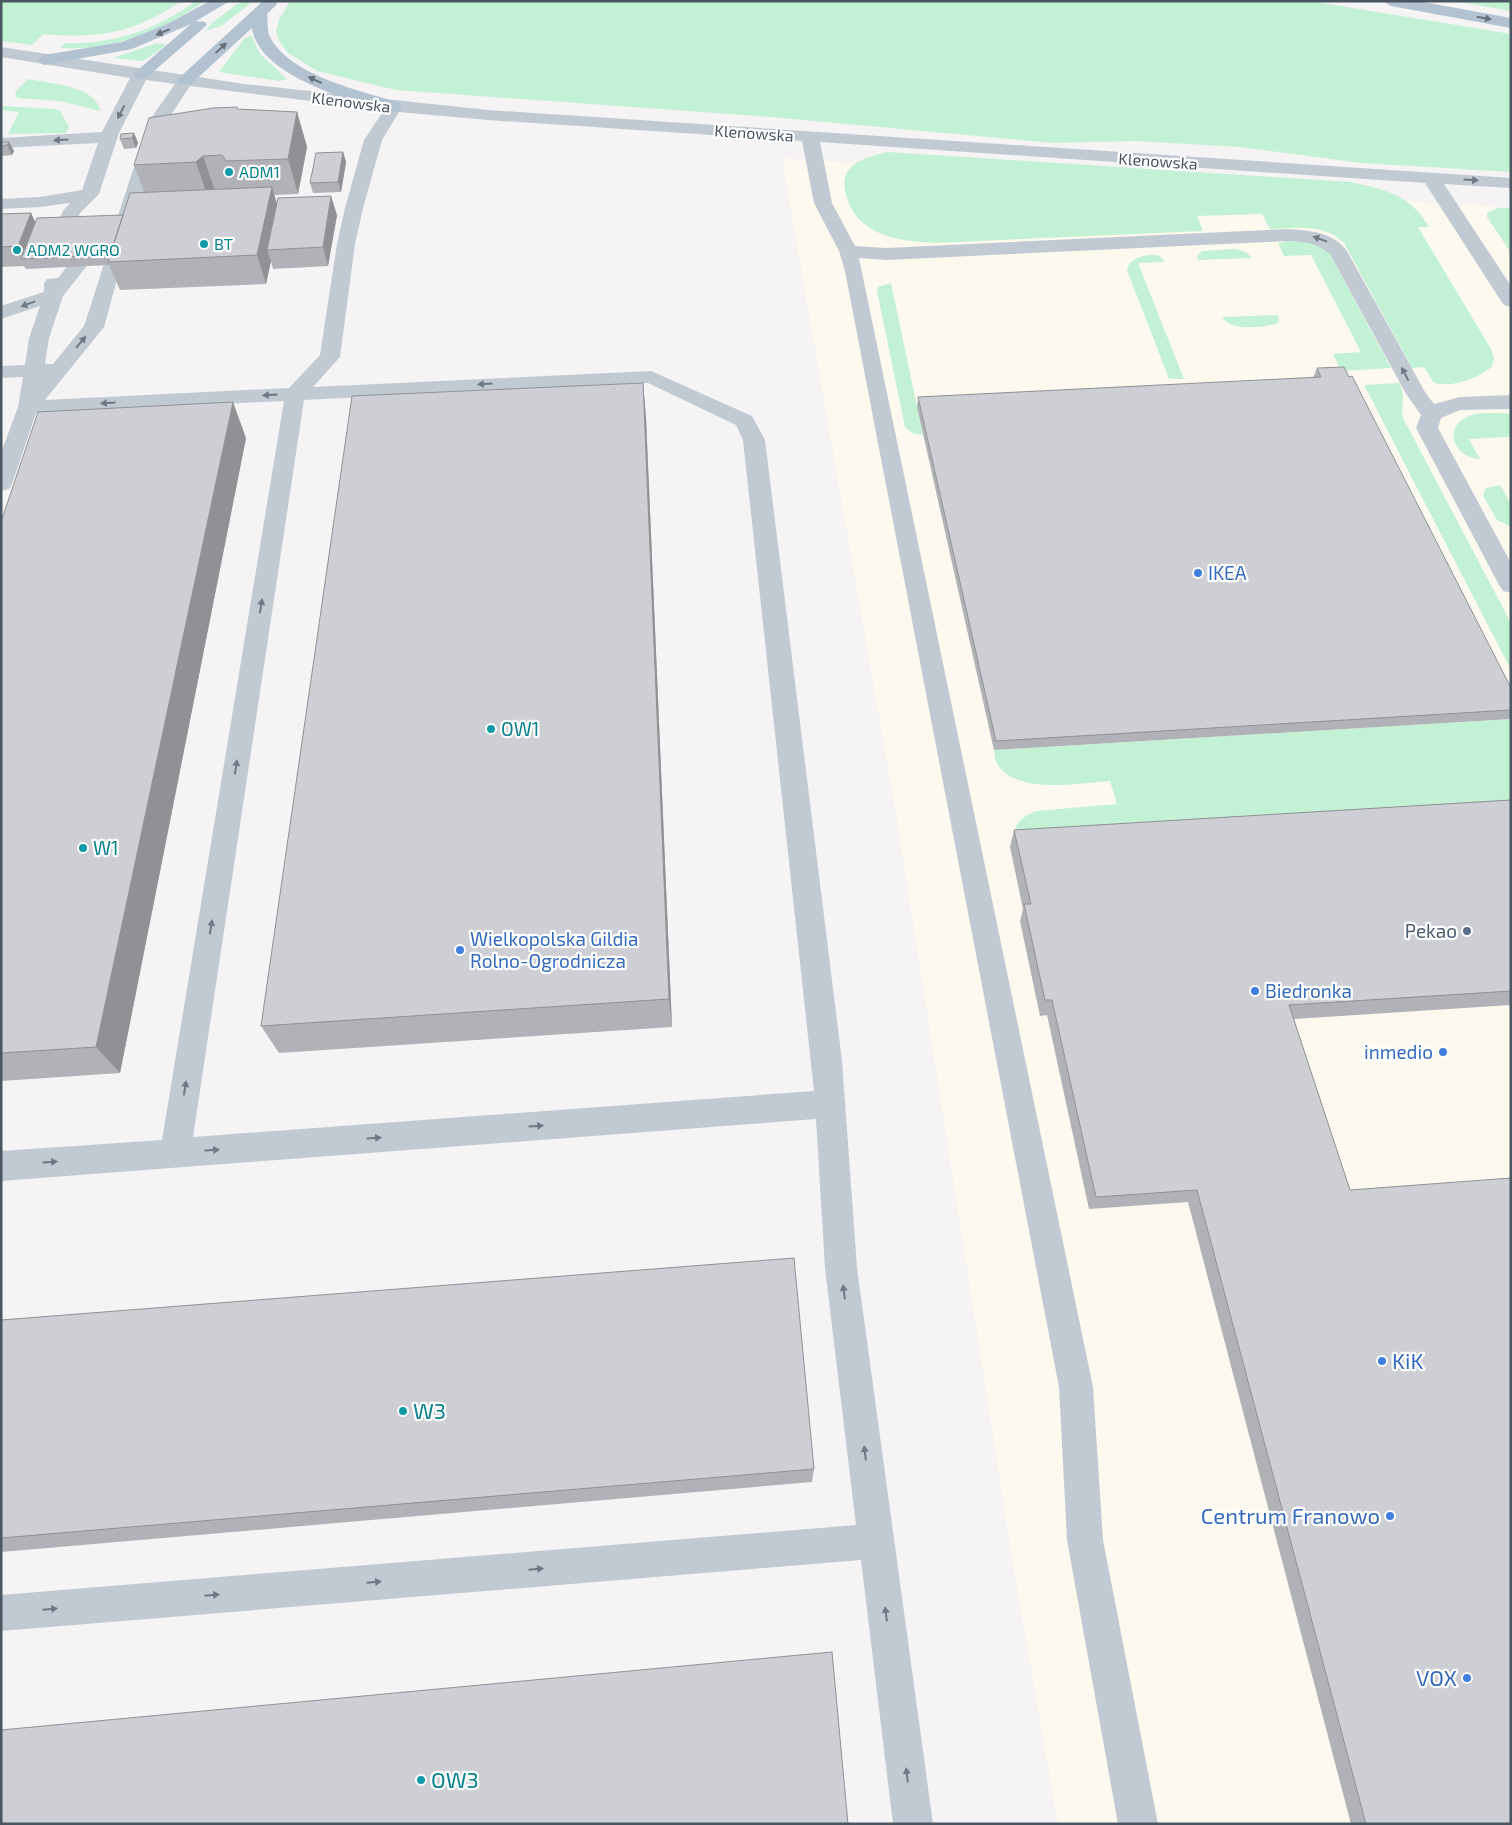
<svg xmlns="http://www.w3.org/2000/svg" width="1512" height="1825" viewBox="0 0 1512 1825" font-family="'Exo 2',sans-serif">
  <rect width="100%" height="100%" fill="#f5f3f3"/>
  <path fill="#fdf9ef" d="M782 158 1511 208V1824H1058L1014 1569 897 819Z"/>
  <path fill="#c3f1d5" d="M1 1H181C135 33 98 39 43 34L32 45 1 41Z
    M196 1H205C162 31 113 51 60 48L65 43C114 45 157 29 196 1Z
    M241 1H254L221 26 205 31 213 22Z
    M290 1H1310L1511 34V172L1362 163 1240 147 1136 141 1053 143 771 117 396 90 317 71 288 53 279 41 276 31 279 20Z
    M1455 1H1511V11Z
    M250 36 252 37 260 54 287 79 280 81 219 72 244 39Z
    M157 43 165 44 164 47 143 61 113 58Z
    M28 79C48 83 97 86 100 111L60 101 17 98 15 92Z
    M1 106 55 109 60 111 69 127 66 133 8 134 19 112 1 110Z
    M887 152 1351 182C1385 190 1410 194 1429 227H1418L1491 349 1494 358 1492 367C1477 378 1453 388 1434 383L1424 367 1412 368 1344 243C1324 223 1296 228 1270 229L1262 214 1197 216 1203 231 935 243C896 241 854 235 845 190 840 163 866 158 887 152Z
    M1498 208H1511V253L1487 217V213Z
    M1294 239 1319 245 1330 254 1391 368 1341 371 1333 354 1361 352 1311 255 1284 256 1278 243Z
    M1235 249 1246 252 1252 258 1198 260 1197 256 1202 251Z
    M1154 255 1160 256 1165 262 1138 263 1184 379H1169L1127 270C1130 258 1143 255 1154 255Z
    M891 283 923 435 912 433 905 427 877 291 878 287Z
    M1278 315 1279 322 1276 324C1261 327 1232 332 1222 317Z
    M1399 383C1407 396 1400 405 1403 418L1511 623V670L1364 385Z
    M1511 413V437L1469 439 1480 459C1455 458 1442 429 1467 417 1479 411 1497 414 1511 413Z
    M1500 485 1511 504V527L1497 520 1483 496 1486 488Z
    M1511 719V817L1017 847C1011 827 1017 819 1036 811L1117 804 1110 781C1080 783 1018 795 998 765 995 762 995 755 994 750Z"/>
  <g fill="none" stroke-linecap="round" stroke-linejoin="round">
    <path fill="#c1cad2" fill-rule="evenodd" d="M1 47 244 84 488 110 1511 178V188L1444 184 1511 286V307L1504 305 1501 301 1425 183 820 142 832 203 855 246 886 248 1287 229C1308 230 1334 232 1347 251L1425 392 1434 404 1460 397 1511 395V409L1460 410 1441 418 1438 428 1511 563V593L1503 591 1499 585 1416 428 1421 415 1406 394 1330 254C1316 243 1305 241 1287 241L886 260 859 258 1093 1387 1103 1540 1158 1824H1118L1067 1540 1059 1387 845 271 839 251 814 203 802 141 488 120 399 112 382 140 363 208 355 244 340 357 313 387 651 371 752 416 765 440 842 1061 857 1268 933 1824H893L861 1560 1 1631V1595L856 1525 825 1268 816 1119 1 1181V1151L162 1140 284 401 36 413 12 484 9 489 1 491V453L18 407 23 377 1 378V366L25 365 29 338 40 306 1 319V306L44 292V283L47 279 58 278 70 263H84L86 267 63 296 49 338 45 364H53L84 326 105 261H119L121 265 104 327 45 400 289 388 320 355 337 244 345 208 364 140 384 110 190 86 167 121 133 225 131 229H117L115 225 149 121 175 84 146 80 119 133 99 194 80 213 72 231H58L56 227 63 211 70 203 40 207 1 209V199L40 197 82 190 98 143 1 148V138L102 132 130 78 1 57ZM648 383 736 425 743 440 814 1091 193 1137 304 400Z"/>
    <path fill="#b3c2d1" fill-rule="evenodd" d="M210 1H230L196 21 205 22 207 25 146 78 140 80 132 75 191 24 132 49 44 65 36 60 44 55 122 42 165 25Z
      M263 1H275L277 4 267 14C268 22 267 31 270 37 290 76 362 91 400 103L402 107 400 111 394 112C354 102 259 77 252 28L191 84H179L177 81 179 78Z
      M1383 1H1418L1511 18V28L1391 6Z"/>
  </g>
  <path fill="#b0b2b7" d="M237 109 297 112 307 147 298 194 274 195 277 203 337 215 328 266 273 269 271 261 266 284 120 290 109 265 26 269 24 266 1 267V214L31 213 35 223 123 215 144 192 134 165Z
    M134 133 138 143 136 148 124 149 120 139Z
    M1 142H9L14 151 12 155 2 156 1 154Z
    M343 152 346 162 341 192 313 193 310 183Z
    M1317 368 1511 688V719L994 750 917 407 918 397 1313 378Z
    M643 383 646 418 672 1027 279 1053 261 1026Z
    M246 438 120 1073 1 1081V522Z
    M1511 800V1005L1294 1019 1511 1824H1351L1188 1202 1089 1209 1047 1015 1040 1016 1020 921 1023 909 1010 847 1014 830Z
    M1 1320 814 1469 812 1482 1 1552Z"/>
  <path fill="#909195" d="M297 112 307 147 298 194 288 159Z
    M134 133 138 143 136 148 132 138Z
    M9 142 14 151 12 155 7 145Z
    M343 152 346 162 341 192 338 182Z
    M203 156 215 191 208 198 196 162Z
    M272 187 280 215 267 250 271 261 266 284 257 255Z
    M331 196 337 215 328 266 323 247Z
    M31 213 40 232 24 259 18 246Z
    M643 383 646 418 672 1027 669 999Z
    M233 402 246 438 120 1073 96 1047Z"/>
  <path fill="#cdcfd5" stroke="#909195" d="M237 107V109L297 112 288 159 226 161 222 155 203 156 196 162 134 165 149 118 213 108Z
    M134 133 132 138 120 139 121 134Z
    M1 142H9L7 145 1 146Z
    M343 152 338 182 310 183 316 153Z
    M272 187 257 255 108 262 130 193Z
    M331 196 323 247 267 250 278 198Z
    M31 213 18 246 1 247V214Z
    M123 215 110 255 21 259 37 218Z
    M1344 367 1349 377 1352 376 1511 688V710L996 741 918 397 1321 377 1317 368Z
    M643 383 669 999 261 1026 352 396Z
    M233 402 96 1047 1 1053V522L38 412Z
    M1511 800V991L1289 1005 1350 1190 1511 1178V1824H1366L1197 1190 1096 1197 1052 1000H1045L1024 904H1031L1014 830Z
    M794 1258 814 1469 1 1538V1320Z
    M832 1652 848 1824H1V1730Z"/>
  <defs><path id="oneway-solid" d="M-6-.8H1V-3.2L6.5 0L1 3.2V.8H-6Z" transform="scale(1.25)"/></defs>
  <g fill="#64717d">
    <use href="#oneway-solid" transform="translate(1484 18) rotate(10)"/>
    <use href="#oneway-solid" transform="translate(163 32) rotate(157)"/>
    <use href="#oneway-solid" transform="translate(221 48) rotate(-43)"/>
    <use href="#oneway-solid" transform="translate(315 80) rotate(-155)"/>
  </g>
  <g fill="#6e7983">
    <use href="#oneway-solid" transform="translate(121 112) rotate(117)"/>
    <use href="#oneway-solid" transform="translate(61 140) rotate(177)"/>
    <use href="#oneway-solid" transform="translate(1471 180) rotate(4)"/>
    <use href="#oneway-solid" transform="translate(1320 239) rotate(-160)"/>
    <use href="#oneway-solid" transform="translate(28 304) rotate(160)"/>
    <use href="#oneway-solid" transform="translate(81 342) rotate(-50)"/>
    <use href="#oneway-solid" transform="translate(1405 374) rotate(-118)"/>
    <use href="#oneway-solid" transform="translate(485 384) rotate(177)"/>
    <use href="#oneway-solid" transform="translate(270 395) rotate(177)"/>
    <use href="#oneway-solid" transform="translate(108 403) rotate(177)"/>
    <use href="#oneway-solid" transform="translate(261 606) rotate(-81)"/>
    <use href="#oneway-solid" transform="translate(236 767) rotate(-81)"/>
    <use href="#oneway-solid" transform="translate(211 927) rotate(-81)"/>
    <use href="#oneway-solid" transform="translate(185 1088) rotate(-81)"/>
    <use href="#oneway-solid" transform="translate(536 1126) rotate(-4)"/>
    <use href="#oneway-solid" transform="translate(374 1138) rotate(-4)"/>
    <use href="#oneway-solid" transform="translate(212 1150) rotate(-4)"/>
    <use href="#oneway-solid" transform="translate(50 1162) rotate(-4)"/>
    <use href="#oneway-solid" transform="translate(844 1292) rotate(-97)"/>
    <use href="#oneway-solid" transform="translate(865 1453) rotate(-97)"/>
    <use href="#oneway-solid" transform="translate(536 1569) rotate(-5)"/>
    <use href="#oneway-solid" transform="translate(374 1582) rotate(-5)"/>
    <use href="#oneway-solid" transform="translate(212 1595) rotate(-5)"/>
    <use href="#oneway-solid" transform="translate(50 1609) rotate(-5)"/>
    <use href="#oneway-solid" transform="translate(886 1614) rotate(-97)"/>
    <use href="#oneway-solid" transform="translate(907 1775) rotate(-97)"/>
  </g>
  <g fill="#0f9aa8" stroke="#fff" stroke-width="2">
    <circle cx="229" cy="172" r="5"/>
    <circle cx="204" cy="244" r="5"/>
    <circle cx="17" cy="250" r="5"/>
    <circle cx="491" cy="729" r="5"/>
    <circle cx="83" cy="848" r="5"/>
    <circle cx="403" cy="1411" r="5"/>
    <circle cx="421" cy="1780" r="5"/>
  </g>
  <g fill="#3f7fe0" stroke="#fff" stroke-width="2">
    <circle cx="1198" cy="573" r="5"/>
    <circle cx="460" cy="950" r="5"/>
    <circle cx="1255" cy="991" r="5"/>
    <circle cx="1443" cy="1052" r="5"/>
    <circle cx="1382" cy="1361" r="5"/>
    <circle cx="1390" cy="1516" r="5"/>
    <circle cx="1467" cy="1678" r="5"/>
  </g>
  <circle fill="#5c6f8a" stroke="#fff" stroke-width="2" cx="1467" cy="931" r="5"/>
  <g text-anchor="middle" stroke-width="4.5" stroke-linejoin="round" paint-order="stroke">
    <g font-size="16" fill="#4a5661" stroke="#fff">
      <text transform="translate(351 102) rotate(7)" y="6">Klenowska</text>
      <text transform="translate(754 133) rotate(4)" y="6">Klenowska</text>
      <text transform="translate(1158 161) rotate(4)" y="6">Klenowska</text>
    </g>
    <g font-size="16" fill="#0d838f" stroke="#fff" text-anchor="start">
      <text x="239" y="178">ADM1</text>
      <text x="214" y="250">BT</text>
      <text x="27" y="256">ADM2 WGRO</text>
    </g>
    <g font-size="19" fill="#366cbe" stroke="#fff" text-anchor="start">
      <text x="1208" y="580">IKEA</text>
      <text x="470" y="946">Wielkopolska Gildia<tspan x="470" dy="22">Rolno-Ogrodnicza</tspan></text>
      <text x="1265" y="998">Biedronka</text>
      <text x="1433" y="1059" text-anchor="end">inmedio</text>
    </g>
    <g font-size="19" fill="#0d838f" stroke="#fff" text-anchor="start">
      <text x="501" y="736">OW1</text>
      <text x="93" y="855">W1</text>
    </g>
    <g font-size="19" fill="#4e5e75" stroke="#fff" text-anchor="end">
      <text x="1457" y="938">Pekao</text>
    </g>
    <g font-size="22" fill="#366cbe" stroke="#fff" text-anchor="end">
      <text x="1392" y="1369" text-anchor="start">KiK</text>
      <text x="1380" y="1524">Centrum Franowo</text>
      <text x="1457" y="1686">VOX</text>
    </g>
    <g font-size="22" fill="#0d838f" stroke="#fff" text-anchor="start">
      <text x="413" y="1419">W3</text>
      <text x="431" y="1788">OW3</text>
    </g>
  </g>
  <rect width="1512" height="1825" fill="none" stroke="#4a5661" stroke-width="5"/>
</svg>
